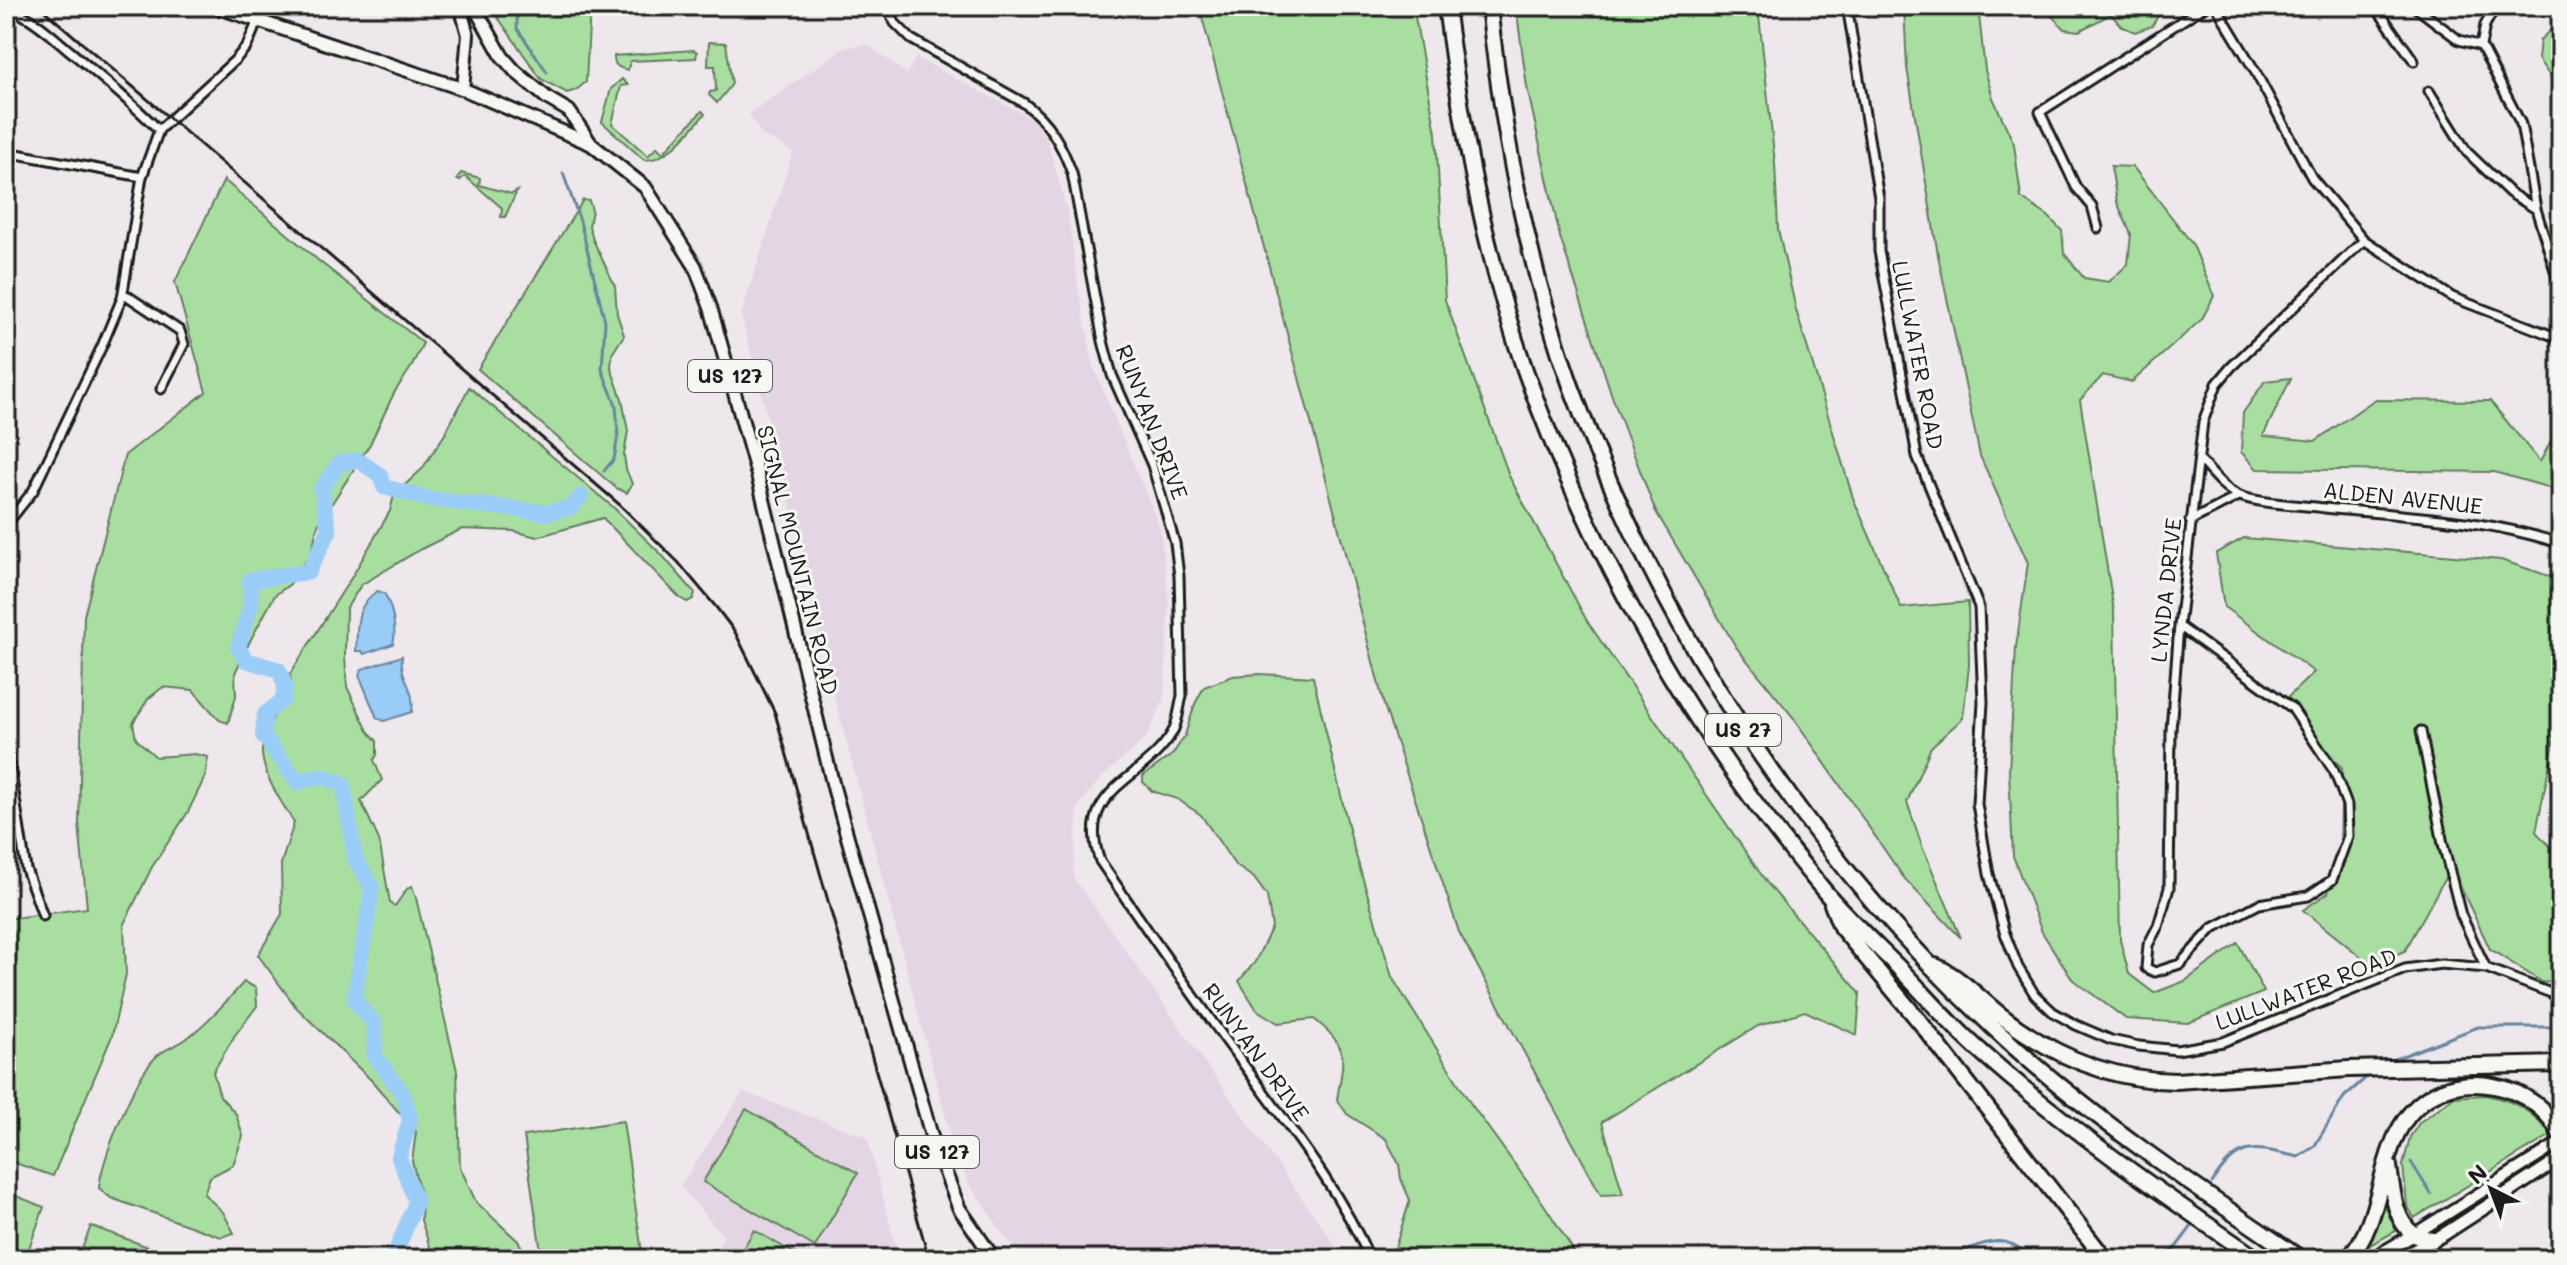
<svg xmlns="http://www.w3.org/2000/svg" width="2567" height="1265" viewBox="0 0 2567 1265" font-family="Mali,sans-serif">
  <rect width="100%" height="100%" fill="#eee7ec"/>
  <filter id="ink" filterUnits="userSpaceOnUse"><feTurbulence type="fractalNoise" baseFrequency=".0125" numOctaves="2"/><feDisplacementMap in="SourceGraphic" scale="16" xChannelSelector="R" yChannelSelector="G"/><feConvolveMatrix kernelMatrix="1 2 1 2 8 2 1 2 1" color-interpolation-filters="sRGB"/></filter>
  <g filter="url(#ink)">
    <path fill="#e4d5e5" d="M867 44 907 74 916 57 1034 120 1048 142 1068 214 1078 287 1094 368 1160 528 1169 604 1164 701 1145 739 1101 778 1078 806 1073 877 1345 1259H1026L1004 1236 968 1182 953 1145 813 615 811 585 741 315 793 152 762 135 749 114 844 48Z
      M743 1092 867 1137 899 1259H711L724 1237 680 1186Z"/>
    <path fill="#a9dea1" stroke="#627d5e" stroke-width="2" d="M490 6H590L586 82 576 90 567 93 541 79Z
      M1199 6H1413L1436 133 1445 300 1510 478 1587 621 1767 883 1860 993 1857 1035 1805 1011 1758 1026 1602 1122 1623 1194 1601 1195 1459 932 1384 705 1323 467Z
      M1516 6H1758L1775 164 1778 229 1796 310 1853 498 1901 608 1968 602 1969 666 1963 718 1931 747 1907 802 1923 849 1961 938 1904 878 1793 717 1736 647 1655 510 1613 399 1560 237 1527 87Z
      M1904 6H1978L1985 70 1993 98 2014 144 2021 198 2048 216 2062 231 2064 253 2084 278 2109 282 2128 264 2131 234 2117 202 2111 166 2133 167 2193 245 2214 296 2202 319 2132 382 2103 375 2080 400 2114 611 2120 940 2129 974 2154 993 2185 981 2238 943 2264 992 2188 1023 2126 1019 2072 979 2042 932 2013 856 2009 771 2016 647 2028 563 1980 456 1938 255 1907 68Z
      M2050 6H2155L2159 14 2152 26 2135 32 2121 26 2111 14 2079 31 2064 29 2052 16Z
      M2561 20V92L2538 59 2540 40Z
      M709 42 726 43 732 84 717 103 709 95 710 92 716 91 715 66H708Z
      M694 50 697 52 696 58 630 61 628 70C619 68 614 67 614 56Z
      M622 79 628 85 621 86 612 124 648 156 657 147 663 153 702 111 705 114C689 131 669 161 644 160L602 122 611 89Z
      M461 173 480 178 479 185 512 194 517 191 505 217H501L502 208 465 176 459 181 457 179Z
      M224 180 319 261 423 343 412 366 394 393 370 444 318 525 311 553 290 584 275 595 251 639 235 673 236 696 228 723 219 720 193 690 163 687 148 699 133 723 136 739 156 757 195 754 208 757 205 777 188 812 152 867 124 924 126 974 112 1036 53 1176 6 1160V919L87 908 79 824 84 616 125 455 206 392 175 282Z
      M583 200 589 201 592 210 589 226 593 240 615 286 617 314 624 335 612 354 611 368 622 399 628 431 624 455 626 469 632 484 627 493 616 488 478 369Z
      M2291 378 2263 436 2315 441 2374 400 2490 401 2540 462 2561 421V491L2494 472 2257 469 2241 452 2243 413 2265 381Z
      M469 387 613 507 662 555 695 593 693 599 687 602 680 598 603 518 537 537 513 531 462 529 421 549 361 585 346 609 345 656 347 687 368 731 377 741V755L374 760 382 780 361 801 379 840 390 903 395 906 407 889 412 886 416 898 457 1071 460 1167 476 1202 518 1241 529 1259H434L421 1220 422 1201 412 1161 416 1132 371 1080 296 1007 258 955 282 914 281 864 294 823C282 802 265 780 262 755 261 744 269 722 276 713 287 699 294 695 290 674L353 575 390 511 394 495 422 469 445 434Z
      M2244 538 2501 560 2561 580V707L2536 832 2561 857V983L2542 982 2490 949 2451 867 2405 951 2370 964 2303 910 2328 893 2340 845 2342 768 2285 700 2314 672 2224 607 2216 553Z
      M1259 674 1313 677 1352 842 1392 977 1471 1104 1545 1206 1579 1259H1398L1395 1248 1410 1200 1401 1179 1399 1164 1386 1139 1347 1114 1337 1099C1344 1058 1350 1047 1314 1019L1278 1023 1257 1010 1239 981 1255 962 1272 927 1267 896 1254 878 1235 865 1201 815 1177 799 1152 791 1143 782V776L1173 754 1185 735 1195 704 1204 687 1233 676Z
      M244 982 256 988 257 1006 235 1035 213 1072 220 1096 236 1114 243 1136 233 1165 210 1177 204 1194 223 1212 234 1233 221 1237 111 1198 99 1188C102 1158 134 1079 155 1058 163 1049 177 1046 186 1039 208 1022 226 1002 244 982Z
      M2485 1095C2514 1100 2533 1111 2551 1135L2414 1218 2407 1205 2403 1165 2410 1137 2420 1122 2454 1097Z
      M746 1109 858 1173 815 1247 703 1182Z
      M623 1121 643 1259H542L524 1136Z
      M6 1192 44 1207 25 1259H6Z
      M2385 1206 2396 1231 2370 1245Z
      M91 1226 181 1259H78Z
      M754 1230 804 1259H737Z"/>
    <path fill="#99cdf7" stroke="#67869f" stroke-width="2" d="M377 591 384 593C392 606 397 629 393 644L364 654 362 651H356C358 624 354 608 377 591Z
      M402 656C399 678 416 688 412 712L384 721 377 718 359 675 362 669Z"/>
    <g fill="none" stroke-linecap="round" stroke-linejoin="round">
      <path stroke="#67869f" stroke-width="3" d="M517 6V28L547 72
        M563 173 580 221 605 321 602 370 616 405 618 435 614 459 604 471
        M2387 1062 2478 1027H2561
        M2411 1162 2431 1194
        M2212 1183C2239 1140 2254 1147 2298 1157L2314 1147 2344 1097 2369 1075
        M1948 1259C1964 1250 1994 1236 2011 1244 2019 1247 2027 1254 2034 1259
        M2160 1259 2174 1250 2192 1226"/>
      <path stroke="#99cdf7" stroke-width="16" d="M393 1259 416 1202 399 1157 410 1120 403 1094 375 1056 374 1023 354 1000 372 887 355 859 343 784 321 776 297 782 263 735 265 714 283 700 285 685 279 670 246 660 238 647 251 604 250 580 308 572 329 531 321 489 339 463 358 460 380 475 384 487 429 499 547 513 571 507 581 496"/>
      <g stroke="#1c1c1c" stroke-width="13">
        <path id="street" d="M886 6 895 23 911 39 1024 103C1049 122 1061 143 1072 173L1103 341 1112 375 1152 465 1175 543 1179 576 1182 696C1179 708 1178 723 1172 733 1143 782 1074 789 1100 861 1147 930 1194 998 1244 1065 1289 1127 1339 1189 1370 1259
          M1847 6 1879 198V251L1917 456 1979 607 1983 702 1977 804 1989 874 2004 931 2018 967 2035 995 2053 1012 2076 1025 2111 1040 2139 1046 2177 1050 2223 1042 2405 969 2441 964 2486 968 2561 997
          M2216 6 2255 71 2312 178 2364 240 2452 297 2561 339
          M2375 6 2414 61
          M2414 6 2459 40 2481 46
          M2496 6 2485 25 2481 46 2521 124 2536 209 2561 290
          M9 9C33 17 52 36 70 51 101 77 131 102 159 130
          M2429 91 2467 152 2510 193 2536 209
          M6 152 142 177
          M6 182 13 153
          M2098 228 2092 206 2076 187 2040 112 2205 6
          M123 293 180 331 184 344 161 389
          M2199 459C2210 471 2224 490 2240 496 2259 504 2303 505 2325 508 2403 516 2486 518 2561 544
          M2190 521 2239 496
          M6 525 33 491 102 346 122 298 142 177 159 130 235 60 247 46 258 20
          M2179 626 2292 708 2334 771 2347 805 2348 836 2332 880 2308 896 2259 904 2213 928 2180 964 2155 972 2146 968 2148 945 2158 926 2169 888 2171 730 2179 626 2203 422 2217 384 2231 367 2364 240
          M2421 731 2443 844 2461 915 2486 968
          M6 741 26 869 43 916"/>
      </g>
      <g stroke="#1c1c1c" stroke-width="16">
        <path id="secondary" d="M460 6 468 35 463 89
          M2413 1235 2561 1142"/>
      </g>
      <g stroke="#1c1c1c" stroke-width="17">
        <path id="primary" d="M214 6 463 89 591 144 645 187 695 266 711 309 758 477 834 789 932 1138 959 1208 994 1259
          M474 6 502 56 515 71 547 98 569 111 591 144
          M2372 1259 2413 1235
          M2399 1259 2446 1233 2561 1158"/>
      </g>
      <g stroke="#1c1c1c" stroke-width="20">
        <path id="highway" d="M1446 6C1462 129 1484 252 1525 370 1592 559 1697 740 1826 893 1849 920 1876 945 1902 971 1927 997 1951 1025 1978 1049 2065 1127 2161 1193 2257 1259
          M1489 6C1503 135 1527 264 1571 386 1665 640 1817 870 2019 1051 2107 1129 2204 1193 2301 1259
          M1832 904 1841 927 1920 1022 2105 1259
          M1935 966C1960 977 1978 997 1999 1014 2052 1056 2109 1080 2176 1081L2349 1069 2561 1064
          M2389 1166C2392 1187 2394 1220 2413 1234 2418 1238 2426 1239 2433 1240
          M2348 1259C2392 1211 2371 1129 2434 1094 2452 1084 2474 1082 2494 1086 2522 1091 2548 1109 2561 1135"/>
      </g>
      <use href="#street" stroke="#f6f6f2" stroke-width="7"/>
      <use href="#secondary" stroke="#f6f6f2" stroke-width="10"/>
      <use href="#primary" stroke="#f6f6f2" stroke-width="11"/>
      <use href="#highway" stroke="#f6f6f2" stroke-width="14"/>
      <path stroke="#1c1c1c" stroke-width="3" d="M39 6 620 505 678 562 716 607 735 632 775 713 929 1259"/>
    </g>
  </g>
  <g text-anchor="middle" stroke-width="6" stroke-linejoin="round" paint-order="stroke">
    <g fill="#f6f6f2" stroke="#5d5d5c" stroke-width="2">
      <rect x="688" y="360" width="84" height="32" rx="6"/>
      <rect x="1705" y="714" width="76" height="32" rx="6"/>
      <rect x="895" y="1136" width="84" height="32" rx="6"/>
    </g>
    <g font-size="20" font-weight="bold" fill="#1c1c1c">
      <text x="730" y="383">US 127</text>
      <text x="1743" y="737">US 27</text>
      <text x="937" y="1159">US 127</text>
    </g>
    <g font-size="22" fill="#1c1c1c" stroke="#f6f6f2">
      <text transform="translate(1918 355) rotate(79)" y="8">LULLWATER ROAD</text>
      <text transform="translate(1152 422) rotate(69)" y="8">RUNYAN DRIVE</text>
      <text transform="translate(2403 498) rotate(6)" y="8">ALDEN AVENUE</text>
      <text transform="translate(798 560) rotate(76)" y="8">SIGNAL MOUNTAIN ROAD</text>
      <text transform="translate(2166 590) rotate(-84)" y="8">LYNDA DRIVE</text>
      <text transform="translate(2306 989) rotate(-21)" y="8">LULLWATER ROAD</text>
      <text transform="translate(1256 1052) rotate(54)" y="8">RUNYAN DRIVE</text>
    </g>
  </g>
  <rect width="2567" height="1265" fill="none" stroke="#f6f6f2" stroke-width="32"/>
  <rect x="16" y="16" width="2535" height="1233" fill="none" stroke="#1c1c1c" stroke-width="3" filter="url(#ink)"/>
  <g transform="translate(2491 1189) rotate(318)" stroke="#f6f6f2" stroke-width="6" paint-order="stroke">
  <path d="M0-6L14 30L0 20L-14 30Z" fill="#1c1c1c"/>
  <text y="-12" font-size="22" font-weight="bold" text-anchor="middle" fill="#1c1c1c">N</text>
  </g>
</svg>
